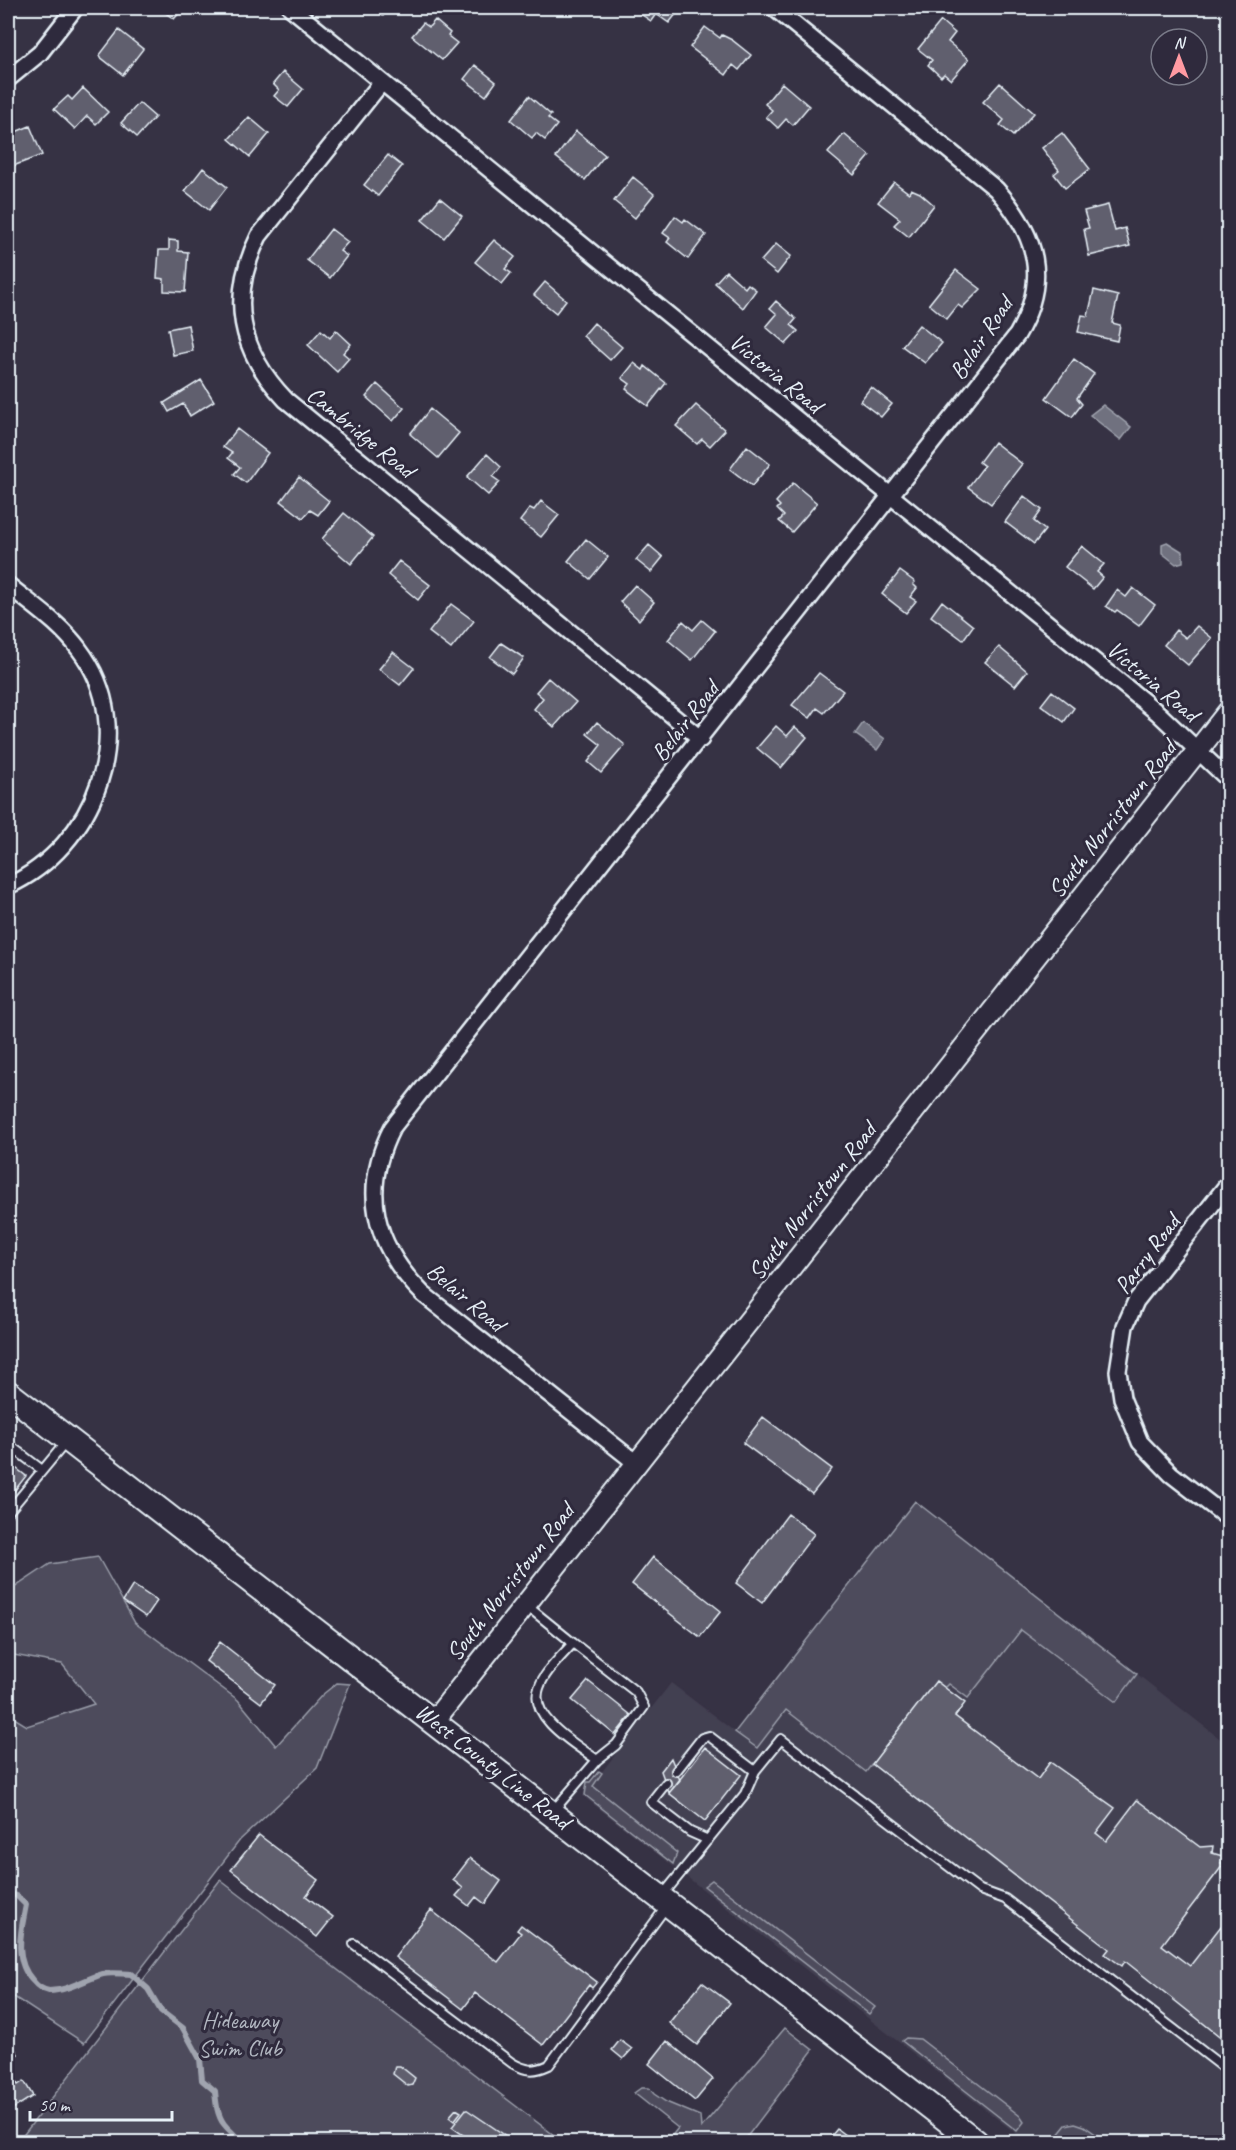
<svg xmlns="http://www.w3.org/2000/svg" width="1236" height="2150" viewBox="0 0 1236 2150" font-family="Caveat,sans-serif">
  <rect width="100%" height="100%" fill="#363244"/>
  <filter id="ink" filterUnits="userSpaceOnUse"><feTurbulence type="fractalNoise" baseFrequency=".0167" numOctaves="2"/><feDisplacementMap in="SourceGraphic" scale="12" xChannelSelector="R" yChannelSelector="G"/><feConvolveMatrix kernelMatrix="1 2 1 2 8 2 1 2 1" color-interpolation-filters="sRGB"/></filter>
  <g filter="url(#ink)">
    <path fill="#433f51" d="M915 1501 1228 1745V2142H1027L583 1796 671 1683 735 1732Z"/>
    <path fill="#4d4b5c" stroke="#9a9eaa" stroke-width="1.5" d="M915 1501 1137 1674 1116 1702 1021 1630 968 1698 949 1684 945 1688 936 1681 866 1772 786 1710 757 1748 735 1732Z
      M98 1557 135 1623 238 1700 276 1746 322 1695 337 1683 350 1684 317 1768 240 1840 84 2043 8 1993V1714L27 1726 94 1704 62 1664 8 1654V1592L50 1564Z
      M599 1771 602 1773 593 1786 677 1853 673 1864 585 1795 587 1782H590Z
      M220 1880 563 2142H18Z
      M712 1880 875 2007 869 2014 704 1886Z
      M785 2028 813 2050 743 2142H667L678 2128 634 2093 641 2088H649L654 2094 666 2102 700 2116 701 2128Z
      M906 2038 920 2039 1020 2116 1024 2122 1017 2131 902 2041Z
      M1075 2123 1084 2126 1107 2142H1052L1066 2125Z"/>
    <path fill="#70717f" stroke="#a0a4af" stroke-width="1.5" d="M1103 405 1131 427 1121 440 1090 415Z
      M1167 542 1183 552V562L1176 564 1162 553V544Z
      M863 723 885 739 877 750 855 734Z"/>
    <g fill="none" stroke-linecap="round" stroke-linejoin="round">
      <path stroke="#a0a4af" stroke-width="6" d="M8 1893 17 1896 26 1905C21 1931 13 1960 33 1981 37 1986 43 1990 49 1991 68 1991 85 1979 103 1974 111 1972 122 1974 131 1974L148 1989 161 2011 183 2028 200 2059 202 2080 215 2091C216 2102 217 2115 224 2124 230 2132 235 2133 240 2142"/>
    </g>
    <path fill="#605e6e" stroke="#e8f1f8" stroke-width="1.5" d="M159 8H184L174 19Z
      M373 8H389L383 16Z
      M639 8H681L669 23 656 14 651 21 636 11Z
      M435 20 450 33 448 36 457 43 442 60 412 36 423 23 429 27Z
      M941 21 955 33 948 42 969 59 951 80 944 74 941 77 928 65 932 60 918 49Z
      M705 27 720 38 722 35 732 40 751 55 739 70 733 65 726 75 690 47Z
      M119 30 143 49 123 75 99 56Z
      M475 65 496 82 486 96 464 79Z
      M283 72 303 89 288 107 274 96 279 90 273 84Z
      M782 83 809 106 793 125 786 119 778 128 766 117 772 110 765 104Z
      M1000 83 1034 113 1013 136 1000 125 1004 120 983 102Z
      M83 88 108 112 96 124 87 116 75 129 54 109 68 96 72 100Z
      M529 96 551 115 548 118 557 125 545 140 536 133 532 138 511 120Z
      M139 103 155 117 137 137 121 123Z
      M249 117 269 134 250 157 229 139Z
      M30 126 42 155 8 168 11 176 8 178V135Z
      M576 131 605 155 585 180 556 157Z
      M1062 133 1090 169 1065 188 1054 174 1059 170 1042 148Z
      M844 134 870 156 854 175 828 153Z
      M388 155 402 166 378 196 364 185Z
      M203 168 227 187 209 210 185 191Z
      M633 177 654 194 635 218 614 201Z
      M894 182 909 193 911 189 920 193 934 205 909 237 894 225 900 219 878 202Z
      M440 198 462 216 444 238 422 220Z
      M1108 205 1115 231 1125 228 1130 246 1089 256 1084 229 1089 228 1084 211Z
      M675 216 683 222 685 219 706 235 688 259 667 242 670 238 663 233Z
      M331 229 348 242 340 251 347 256 330 278 307 260Z
      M169 240 178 241V251L188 252 185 292 164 291V279L157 278 159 250H169Z
      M494 240 515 257 505 269 511 273 502 284 475 262Z
      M776 244 791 256 777 274 761 261Z
      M956 270 981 289 962 308 958 305 947 319 929 304Z
      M726 271 745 288 748 284 756 290 743 308 715 283Z
      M545 282 566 300 556 313 534 295Z
      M1094 290 1118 296 1112 323 1120 325 1117 341 1078 332 1082 315 1088 316Z
      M776 301 796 319 791 325 798 331 786 344 766 327 777 314 770 308Z
      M594 323 622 347 610 360 583 336Z
      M188 325 193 351 173 355 168 329Z
      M919 325 942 343 925 363 902 346Z
      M321 330 330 338 336 330 351 344 343 353 349 358 337 372 308 345Z
      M1074 359 1094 374 1077 398 1082 404 1072 417 1046 398Z
      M634 363 643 370 645 366 666 383 648 406 626 389 630 384 622 378Z
      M201 380 214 401 190 416 183 404 169 412 164 403Z
      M377 384 404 408 393 421 366 397Z
      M871 387 892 404 881 417 860 401Z
      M696 405 725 430 710 446 702 439 697 444 676 426Z
      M430 409 459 433 438 458 410 434Z
      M237 429 268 453 246 483 234 474 240 467 228 458 232 453 223 447Z
      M994 442 1022 464 991 504 968 487 984 466 979 462Z
      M747 446 770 464 752 486 730 469Z
      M487 454 501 467 493 477 500 482 488 495 467 477Z
      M299 477 329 501 318 515 310 510 303 518 281 501Z
      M793 483 817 503 792 532 779 521 784 516 777 509 780 506 776 502Z
      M1024 496 1042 510 1034 521 1045 530 1034 544 1005 522Z
      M541 501 559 515 541 537 520 521 530 508 534 510Z
      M344 513 373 537 351 564 322 539Z
      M586 539 608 557 590 579 568 561Z
      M649 545 663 557 651 572 636 560Z
      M1082 546 1104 564 1097 572 1103 577 1093 589 1065 567Z
      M399 561 430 585 418 600 388 575Z
      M900 571 915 582 913 584 917 588 910 597 916 601 906 613 882 594Z
      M635 585 654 602 639 620 620 602Z
      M1133 588 1155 605 1139 626 1117 610 1115 612 1106 606 1117 590 1126 597Z
      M942 601 973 626 963 640 931 616Z
      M451 604 474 621 451 649 429 632Z
      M702 620 715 631 692 660 668 640 683 621 693 630Z
      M1197 626 1212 638 1188 665 1164 645 1176 630 1186 638Z
      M501 643 524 658 512 674 490 657Z
      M999 647 1027 671 1015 686 985 662Z
      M393 652 414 668 400 685 379 669Z
      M819 673 843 691 824 713 817 708 810 718 792 705Z
      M548 678 576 702 554 727 534 709 543 698 536 692Z
      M1052 691 1074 708 1064 722 1041 705Z
      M597 722 625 745 601 773 588 762 601 745 587 734Z
      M776 726 787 736 795 727 807 737 781 768 757 748Z
      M763 1417 832 1469 812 1494 743 1443Z
      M8 1462 26 1476 8 1499Z
      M788 1514 814 1534 762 1603 736 1583Z
      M653 1557 721 1611 700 1637 632 1584Z
      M133 1585 157 1601 146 1617 123 1601Z
      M220 1642 275 1685 261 1703 206 1661Z
      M588 1681 631 1715 615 1735 572 1700Z
      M936 1681 965 1703 955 1716 1038 1779 1050 1762 1115 1808 1096 1833 1106 1841 1137 1800 1200 1847 1213 1846 1212 1853 1226 1857 1221 1863 1223 1865 1162 1945 1190 1966 1221 1926 1228 1932V2043L1125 1961 1122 1966 1105 1954 1109 1949 872 1764Z
      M705 1747 741 1775 705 1821 669 1793Z
      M671 1758 680 1780 669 1793 661 1771Z
      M259 1835 318 1880 306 1896 333 1917 317 1937 231 1870Z
      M470 1858 501 1881 485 1904 476 1897 469 1906 456 1896 463 1888 453 1880Z
      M431 1910 498 1962 521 1933 517 1930 521 1925 597 1982 592 1988 589 1985 543 2045 475 1993 463 2009 395 1957Z
      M702 1982 730 2003 697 2045 669 2023Z
      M620 2040 632 2049 623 2059 612 2050Z
      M667 2041 713 2079 695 2101 649 2064Z
      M11 2043 18 2054 8 2061V2045Z
      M395 2066H400L415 2078 412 2085 408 2086 393 2074Z
      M8 2068 18 2085 24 2081 33 2096 8 2112Z
      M456 2109 461 2112 454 2121 449 2117Z
      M466 2109 506 2136 505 2138 510 2142H473L452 2127Z
      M837 2129 854 2142H826Z"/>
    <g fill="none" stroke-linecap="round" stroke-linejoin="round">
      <g stroke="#e8f1f8" stroke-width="12">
        <path id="service" d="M8 1444 42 1470
          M8 1512 66 1442
          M526 1605 573 1643C562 1656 544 1672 539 1688 528 1718 577 1745 597 1760L554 1810
          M573 1643 636 1692 644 1707 616 1745 597 1760
          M676 1771 702 1738 709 1736 755 1771
          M666 1783 651 1802 690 1832 708 1840
          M662 1896 745 1794 755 1771 781 1739 980 1890 1005 1899 1228 2071
          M354 1944 512 2063C526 2071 534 2072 549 2065L666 1907"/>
      </g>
      <g stroke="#e8f1f8" stroke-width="20">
        <path id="minor" d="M291 8 1158 713 1228 779
          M8 79 40 53 75 8
          M382 82 259 236C228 298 239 351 286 400L701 739
          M8 585C32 605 60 623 79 649 141 730 94 847 8 886
          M1228 1184 1136 1301 1125 1326 1118 1371 1122 1398 1140 1442 1171 1474 1228 1518
          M636 1463 423 1294C374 1245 360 1191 392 1128L1017 335C1050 279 1037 235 996 189L774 8"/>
      </g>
      <g stroke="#e8f1f8" stroke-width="24">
        <path id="tertiary" d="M434 1721 1228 712"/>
      </g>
      <g stroke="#e8f1f8" stroke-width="28">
        <path id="primary" d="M8 1393 976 2142"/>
      </g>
      <use href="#service" stroke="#2f2a3d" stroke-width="8"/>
      <use href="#minor" stroke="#2f2a3d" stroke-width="15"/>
      <use href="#tertiary" stroke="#2f2a3d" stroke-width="20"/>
      <use href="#primary" stroke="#2f2a3d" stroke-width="24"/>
    </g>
  </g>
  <g text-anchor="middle" stroke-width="6" stroke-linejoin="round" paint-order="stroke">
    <g font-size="24" fill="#e8f1f8" stroke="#2f2a3d">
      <text transform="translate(981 338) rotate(-56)" y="8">Belair Road</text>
      <text transform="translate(776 373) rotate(39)" y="8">Victoria Road</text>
      <text transform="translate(361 432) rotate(39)" y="8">Cambridge Road</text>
      <text transform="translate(1153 681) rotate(40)" y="8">Victoria Road</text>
      <text transform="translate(685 721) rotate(-52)" y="8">Belair Road</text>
      <text transform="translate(1112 819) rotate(-52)" y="8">South Norristown Road</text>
      <text transform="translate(812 1201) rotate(-52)" y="8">South Norristown Road</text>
      <text transform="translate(1147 1254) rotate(-53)" y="8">Parry Road</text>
      <text transform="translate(466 1297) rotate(40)" y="8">Belair Road</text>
      <text transform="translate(510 1582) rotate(-52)" y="8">South Norristown Road</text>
      <text transform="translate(493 1766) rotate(38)" y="8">West County Line Road</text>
    </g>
    <g font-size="24" fill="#b2b7c1" stroke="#2f2a3d">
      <text x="240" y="2028">Hideaway<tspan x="240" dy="28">Swim Club</tspan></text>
    </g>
  </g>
  <rect width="1236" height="2150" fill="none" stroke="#2f2a3d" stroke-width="30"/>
  <rect x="15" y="15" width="1206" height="2120" fill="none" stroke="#e8f1f8" stroke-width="2" filter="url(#ink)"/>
  <g transform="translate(1179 57)"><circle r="28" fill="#2f2a3d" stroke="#797a88" stroke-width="1.5"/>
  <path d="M0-4.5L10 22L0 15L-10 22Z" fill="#ff9aa2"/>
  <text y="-9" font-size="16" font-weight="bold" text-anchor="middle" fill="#e8f1f8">N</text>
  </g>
  <path d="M30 2111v9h142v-9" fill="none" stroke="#e8f1f8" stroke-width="3"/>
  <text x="39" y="2111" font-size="18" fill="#e8f1f8" stroke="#2f2a3d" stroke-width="4.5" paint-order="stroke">50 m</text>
</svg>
